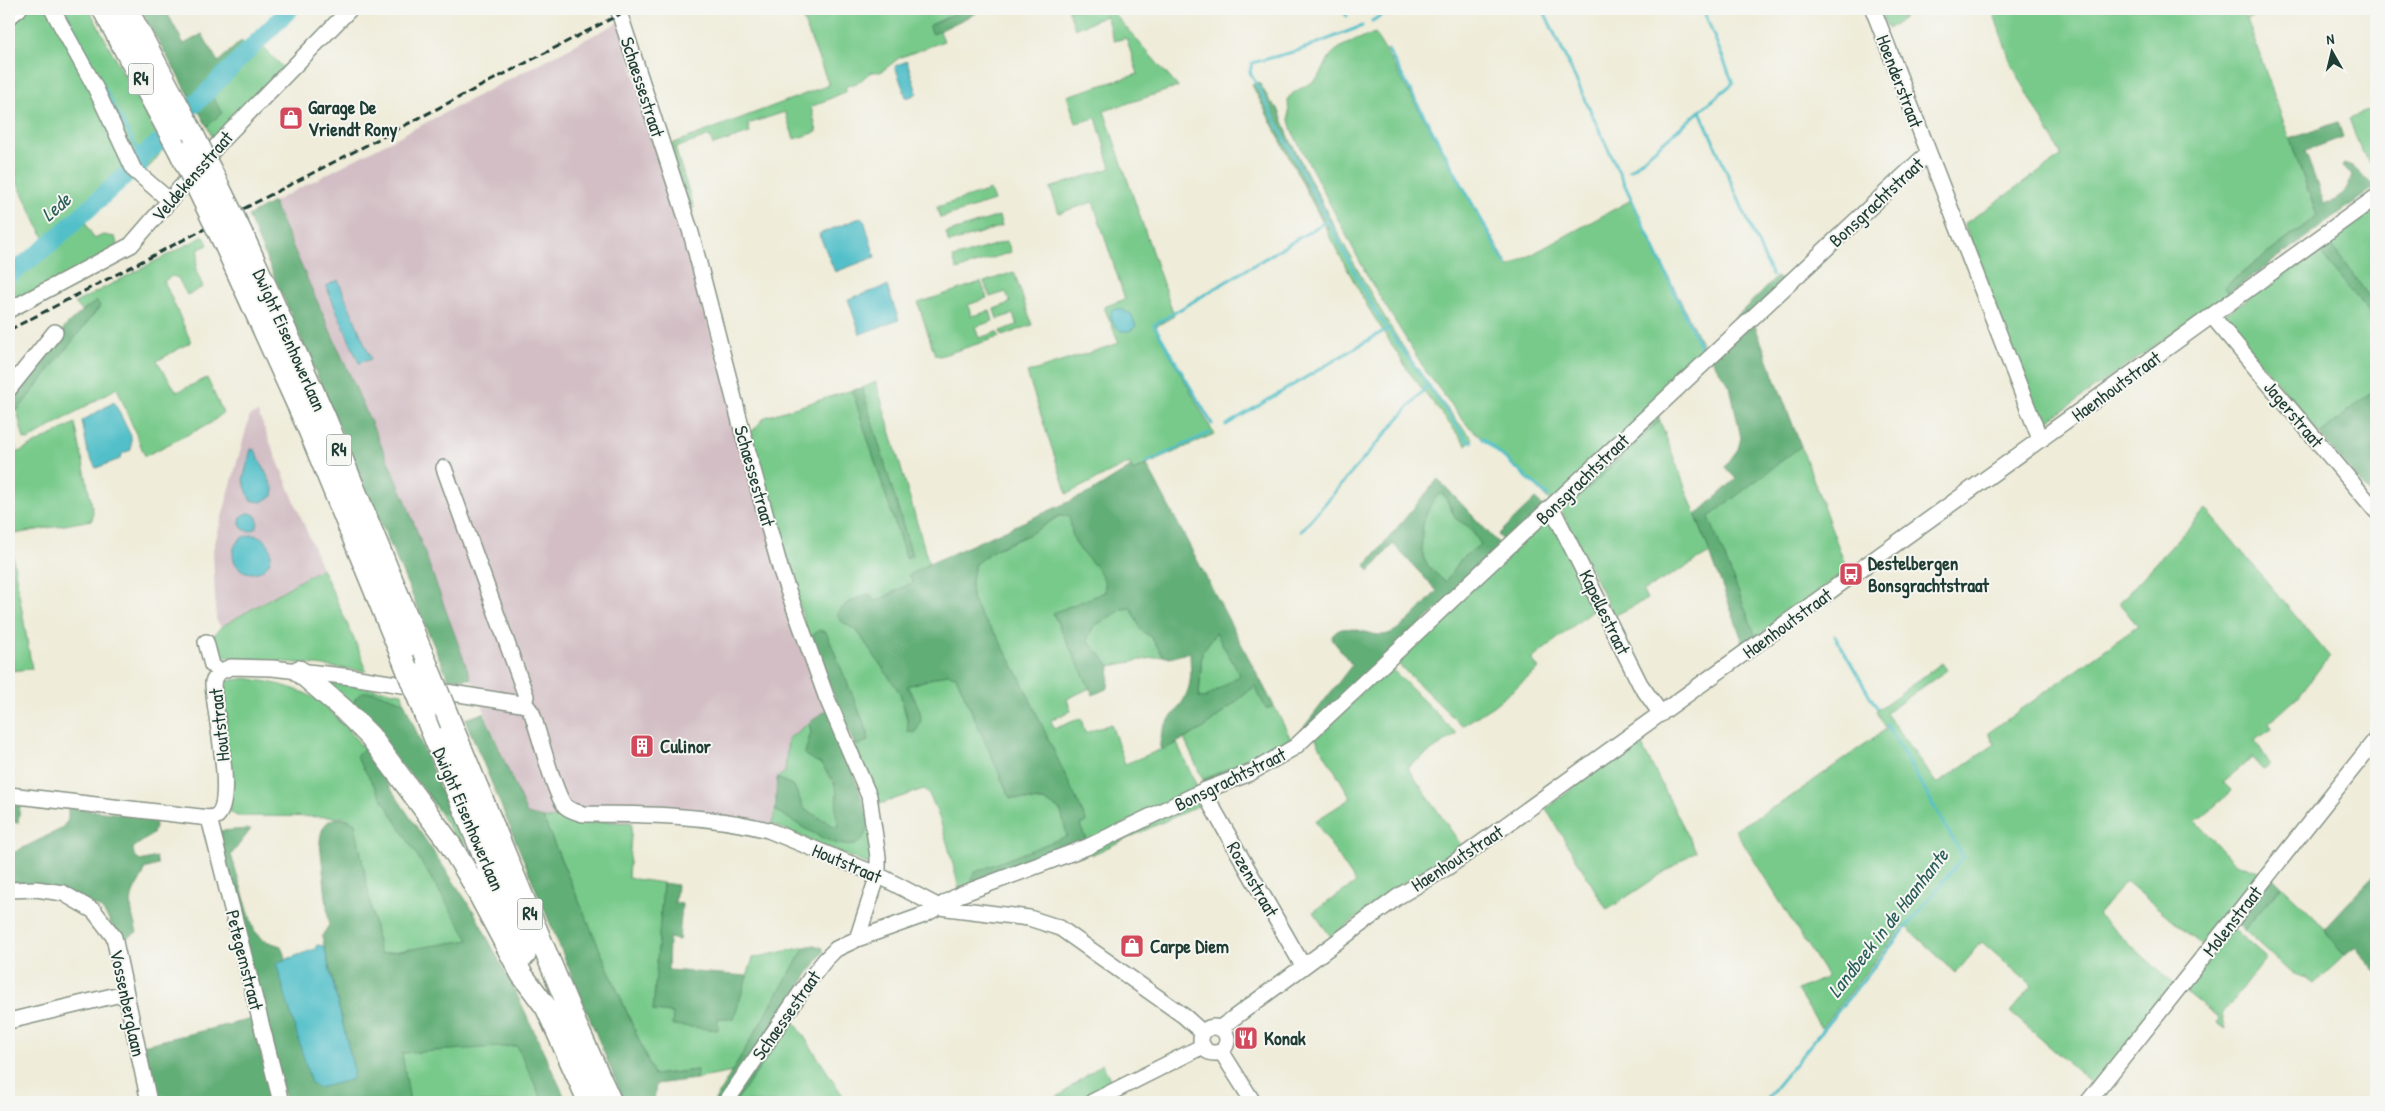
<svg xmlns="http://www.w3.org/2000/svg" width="2385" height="1111" viewBox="0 0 2385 1111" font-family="'Patrick Hand',sans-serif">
  <rect width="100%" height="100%" fill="#f6f6f2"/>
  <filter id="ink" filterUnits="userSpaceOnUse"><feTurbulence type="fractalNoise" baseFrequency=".02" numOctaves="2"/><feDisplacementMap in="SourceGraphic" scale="10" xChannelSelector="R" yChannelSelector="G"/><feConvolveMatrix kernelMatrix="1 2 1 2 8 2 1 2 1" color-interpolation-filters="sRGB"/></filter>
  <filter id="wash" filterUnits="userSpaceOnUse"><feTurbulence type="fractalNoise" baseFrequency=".0096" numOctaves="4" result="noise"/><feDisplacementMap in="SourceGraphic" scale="20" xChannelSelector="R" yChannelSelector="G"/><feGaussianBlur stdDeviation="1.12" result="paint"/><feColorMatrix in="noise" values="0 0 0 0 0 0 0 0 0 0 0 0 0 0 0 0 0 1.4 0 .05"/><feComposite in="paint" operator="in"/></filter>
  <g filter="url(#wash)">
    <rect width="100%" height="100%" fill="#efecd9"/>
    <path fill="#d2bec4" d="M619 22 703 310 828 709 788 739 785 772 777 778 772 824 633 809 632 823 543 818 527 814 466 666 405 499 273 202Z
      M258 413 322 568 221 627 216 620 213 550 250 415Z"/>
    <path fill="#78ca8b" stroke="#4c8460" d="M28 9H89L163 147C149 179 108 192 78 207L94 239 103 235 115 237 118 246 9 306V264L47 244 9 166V23Z
      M806 9H964L929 26 933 34 940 31 944 41 899 58 881 72C867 71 870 74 860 81 856 84 849 85 845 87L847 91 811 107 817 132 794 139 785 112 748 124 750 133 713 145 710 136 675 148 694 208 690 209 669 145 829 85 800 12Z
      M1068 9H1110L1178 87 1104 111 1174 316 1155 327 1214 434 1133 471 1129 463 1067 494 1027 373 1119 343 1104 307 1125 299 1093 202 1059 213 1050 188 1111 168 1096 118 1076 123 1067 96 1138 74 1126 38 1114 41 1106 16 1075 29Z
      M1880 9H1916L1888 29Z
      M1992 9H2243L2247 19 2261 9H2276L2247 19 2317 216 2225 286 2229 293 2045 423 2040 420 1964 224 2062 156 2011 63Z
      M1375 33 1509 267 1631 200 1707 355 1552 503 1521 471 1466 424 1427 373 1369 279 1292 131 1289 120 1288 98C1296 89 1305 87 1314 81 1323 75 1325 63 1331 55 1342 43 1360 39 1375 33Z
      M260 44 285 69 213 140 207 126 221 112 209 92Z
      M2376 108V170L2361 151 2349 118Z
      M990 190 994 201 940 218 937 207Z
      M2376 207V306L2328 241Z
      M999 216 1002 226 949 243 946 233Z
      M1334 226C1374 301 1415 376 1473 439L1466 445 1409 372 1369 309 1326 230Z
      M204 236 208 245 199 249 196 270 203 287 187 295 178 278 172 276 164 281 191 342 157 361 177 392 207 378 223 413 211 423 145 456 117 388 28 440 24 439 17 411 100 306 86 308 82 311 75 303Z
      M1007 241 1011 252 957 270 953 258Z
      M2317 249 2372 316 2376 313V388L2320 435 2223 316Z
      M1014 272 1032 325 1002 336 1000 331 1017 325 1013 314 997 319 994 309 1010 303 1006 292 990 297 984 282Z
      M981 282 987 298 968 305 971 316 990 311 993 321 975 327 979 338 997 332 999 337 940 356 935 355 918 303Z
      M876 382 929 564 909 575 913 582 875 602 869 594C857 598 844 603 837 614L840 620 858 632 900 693 908 725 915 699 907 686 947 674 956 676 1010 798C1043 804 1062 793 1068 836L960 893C955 872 938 799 924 789L877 805 855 746 868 741V733L826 632 811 644 748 436 765 417 852 390 906 558 912 556 862 388Z
      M1660 421 1710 553 1643 591 1647 599 1614 616 1561 510V505L1574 491 1580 496Z
      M9 423 17 453 75 423 93 511 92 520 9 535 32 669 9 671Z
      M1801 446 1847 570 1756 637 1708 517Z
      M1440 494 1444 495 1455 518 1469 527 1481 544 1462 558 1445 582C1439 576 1427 567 1424 559 1418 538 1423 507 1440 494Z
      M2206 509 2329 656 2298 697 2269 723 2272 729 2255 740 2270 764 2263 770 2252 758 2223 782 2232 791 2196 822 2233 862 2264 873 2205 948 2126 881 2098 915 2176 986 2095 1086 2010 1012 2032 986 1982 942 1956 973 1904 925 1821 1028 1797 990 1827 977 1735 830 1789 798 1886 729 1876 711 1942 663 1947 670 1886 713 1937 784 1995 744 1988 733 2138 626 2119 603Z
      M1059 516H1069C1071 523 1071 532 1074 539 1081 558 1108 569 1105 592L1053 614 1090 688 1067 699 1071 711 1051 720 1054 729 1081 718 1085 733 1111 724 1125 764 1177 743 1197 787 1087 842 1080 825 1086 822 1020 678 997 636 980 615 972 598 971 583 975 563 994 550 1030 534Z
      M1550 517 1597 607 1532 659 1539 669 1493 706 1462 726 1395 661Z
      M322 568 362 657 366 671 298 663 213 656C209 643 211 637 221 627Z
      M1131 608 1141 630 1151 637 1163 656 1110 666 1087 640 1094 626 1123 609Z
      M1216 633 1240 675 1205 698H1199L1202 652Z
      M1389 666 1457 734 1407 767 1462 846 1403 883 1331 937 1313 912 1356 883 1315 821 1351 798 1315 738Z
      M246 678C274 683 306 688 328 708 341 720 353 735 364 749L356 756 470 940 380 954 355 823 344 817 237 816 230 812 228 755 221 689 223 682Z
      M322 681 402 693 404 702 374 692 355 699 352 709Z
      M1255 686 1266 708 1274 706 1291 739 1203 780 1184 739 1204 728Z
      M809 723 811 732 808 742 814 760 821 764 837 788 836 813 839 827 836 828 804 809 794 786 777 778 785 772 788 739Z
      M1638 738 1696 851 1607 910 1546 809Z
      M424 790C433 797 438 814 450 813L479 872Z
      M1197 799 1202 800 1227 844 1224 845 1204 806 1200 805 1091 855 1089 850Z
      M775 810C790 819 841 855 858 843 864 839 867 829 870 823L873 863 869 865 772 824Z
      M543 818 632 823 628 878 663 883 654 1011 718 1018H734L753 958 805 947 733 1072 696 1079V1070L654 1075Z
      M2282 886 2317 920 2344 956 2314 984 2306 978 2291 973 2244 930Z
      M2233 929 2266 958 2222 1014 2226 1029 2217 1023 2219 1018 2185 991Z
      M794 1021 847 1102H735Z
      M517 1045 543 1102H410L401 1053Z
      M1102 1064 1114 1086 1082 1102H1054L1055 1099Z"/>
    <path fill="#62ae77" stroke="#407656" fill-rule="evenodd" d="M140 9H165L184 44 202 34 218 62 241 41 252 51 210 92 222 113 207 126Z
      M964 9H984L933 34 929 26Z
      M1259 82 1271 103 1278 108 1291 142 1334 226 1326 229 1252 85Z
      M2338 122 2343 137 2305 151 2324 203C2340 202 2347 190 2352 176L2350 172 2342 167 2344 163 2352 166 2375 187 2229 293 2224 287 2317 216 2290 139Z
      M273 202 405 499 471 679 448 678 248 216Z
      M2328 241 2376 306V313L2372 316 2317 249Z
      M1776 277 1783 281 1755 326 1801 446 1709 517 1756 637 1744 645 1696 515 1736 479 1725 467 1738 449 1741 438 1730 386 1704 349Z
      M97 301 100 306 17 411 9 408V396C36 363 61 323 97 301Z
      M862 388 912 555 906 558 852 390Z
      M2376 388V502L2320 435Z
      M1657 414 1660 421 1580 496 1574 491Z
      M1147 465 1274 706 1266 709 1255 686 1204 728 1165 749 1160 748C1159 722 1178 715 1186 695 1193 681 1190 666 1190 652L1170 658 1163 656 1151 637 1141 630 1131 608 1123 609 1094 626 1087 640 1110 666 1108 688 1093 695 1053 613 1105 592C1108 569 1081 558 1074 539 1071 532 1071 523 1069 516H1059L1030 534 994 550 975 564 971 583 972 598 980 615 997 636 1020 678 1087 822 1080 825 1087 842 975 887 972 878 975 872 1067 836 1061 811 1046 801 1010 798 956 676 947 674 907 686C914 701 930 717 914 733L908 732 907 717 900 693 858 632 840 620 837 614C844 603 858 598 870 594L875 602 913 582 909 575 929 564 1091 492 1131 467 1133 471ZM1216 633 1240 675 1205 698 1199 697 1202 652Z
      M1438 479 1503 548 1290 747 1205 788 1203 780 1291 739 1301 731 1352 665 1331 638C1342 618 1366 636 1382 635 1400 635 1424 604 1437 591L1393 544 1370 571 1365 566ZM1440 494 1444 495 1450 505 1455 518 1469 527 1481 544 1462 558 1445 582C1439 576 1427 567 1424 559 1418 538 1423 507 1440 494Z
      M1535 499 1546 509 1507 544 1498 535Z
      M819 630 826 632 868 733V741L855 746 810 638Z
      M363 692H374L404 702 450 813 442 812C435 805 432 797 424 790L352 709 355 699Z
      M828 709 845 748 870 823C867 829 864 839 858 843 840 855 791 819 775 810L777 778 794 786 804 809 836 827 839 826 836 813 837 793 834 781 821 764 806 756 805 753 811 732 809 723Z
      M484 713 527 814 543 818 654 1075 697 1070 696 1079 656 1084 654 1102H625L620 1091 465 719Z
      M364 749 474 912 520 1001 567 1102H543L517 1046 402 1053 410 1102H286L218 831 251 829 231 855 254 930 263 940 281 946 286 960 277 963 353 1067 322 936 329 925 320 842C321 819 336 813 355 823L380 954 469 940 356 756Z
      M9 805 20 806 18 823 9 821Z
      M68 808 157 818 153 834 133 848 134 855 140 861 156 857 158 865 144 869C145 878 137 882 134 891 128 903 133 919 137 932L123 940C113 932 110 917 100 908 92 902 24 887 9 883V855L61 829 68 820Z
      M2376 873V972L2356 947 2344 956 2324 929Z
      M2272 876 2282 886 2244 930 2235 923Z
      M663 883 677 885 675 903 682 904 679 940 669 938 668 970 747 976 734 1018H718V1030L672 1025 673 1013 653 1011Z
      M814 945 823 948V952L782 1012 794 1021 735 1102H714L805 947Z
      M252 1019 273 1102H156L143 1045Z"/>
    <path fill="#53c0c9" stroke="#397e7e" d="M907 61 917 93 910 97H906L895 66Z
      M860 218 864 220 875 257 835 272 819 234Z
      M338 280 371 359 359 363 326 286Z
      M887 286 899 320 860 334 848 299Z
      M1112 309H1120L1131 314 1136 326 1130 331H1121C1114 326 1108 318 1112 309Z
      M114 402 131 436V450L123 453 120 459 96 468 88 453 82 421Z
      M251 449 255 450 274 490 273 496 261 502 250 500 243 480Z
      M240 522a9 9 0 1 1 18 0a9 9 0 1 1-18 0Z
      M233 554a19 19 0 1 1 38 0a19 19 0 1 1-38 0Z
      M317 945 324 946 353 1067V1079L319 1088 311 1083 276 963 315 949Z"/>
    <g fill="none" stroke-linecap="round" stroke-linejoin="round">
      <path stroke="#53c0c9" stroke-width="3" d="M63 9 141 157
        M1341 9 1347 16
        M1543 9 1702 351
        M1372 21 1391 9
        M1362 26 1300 50 1252 63 1250 72 1375 311 1468 441 1472 442
        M1388 50 1506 265
        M1700 111 1772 276
        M1630 170 1733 83 1703 9
        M1212 424 1154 325 1327 221
        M1226 425 1387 329
        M1482 438 1548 496
        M1146 463 1209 433
        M1301 531 1427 386
        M1835 636 1877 708
        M1764 1102 1963 857 1887 725"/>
      <path stroke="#53c0c9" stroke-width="18" d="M194 105 290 9
        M139 166 141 157 158 143
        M9 276 51 243 131 170"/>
    </g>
  </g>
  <g filter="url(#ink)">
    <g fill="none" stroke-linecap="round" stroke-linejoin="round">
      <g stroke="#879486" stroke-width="18">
        <path id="minor" d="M52 9 94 85 134 170 170 201
          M618 9 691 233 745 441 781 571 826 696 869 796 878 857V875L857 939
          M1873 9 2038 434 2042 439
          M9 17 19 9
          M9 310 131 245 221 141 350 9
          M2212 316 2376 511
          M9 389 55 332
          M444 468 526 696 524 704
          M1552 508 1640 684 1661 714
          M206 642 212 665 219 672
          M1203 791 1303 966
          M9 795 209 818 217 816C236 799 213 709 213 682L219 672 231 667 272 668 352 677 521 704 527 706 532 713C539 733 554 793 565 806 570 811 577 812 583 814 644 814 709 815 768 830L878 875 939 907 1029 918 1060 928 1184 1016 1203 1033
          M209 818 281 1102
          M9 890 36 889 63 893 94 911 114 937 149 1102
          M9 1021 125 993
          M1201 1040a13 13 0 1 1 26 0a13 13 0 1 1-26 0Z
          M1220 1028 1399 896 1448 867 2376 197
          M1221 1051 1253 1102
          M726 1102 810 979 825 960 836 949 857 939 924 915 959 895 1087 847 1203 791 1250 773 1295 747 1928 153
          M1092 1102 1203 1046
          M2088 1102 2376 739"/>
      </g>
      <g stroke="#879486" stroke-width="24">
        <path id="highway" d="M103 9 179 150
          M127 9 193 134
          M244 238 324 415 427 665
          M226 247 309 430 403 659
          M299 671 343 709 370 736 448 841 471 879 522 975 546 1007 589 1102
          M425 715 525 955
          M451 724 576 1025 611 1102"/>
      </g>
      <use href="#minor" stroke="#fff" stroke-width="15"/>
      <use href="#highway" stroke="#fff" stroke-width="21"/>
      <path stroke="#1f3d34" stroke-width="3" stroke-dasharray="8 4" stroke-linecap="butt" d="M9 330 630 9"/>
      <g stroke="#879486" stroke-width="24" stroke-linecap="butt">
        <path id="highway-bridge" d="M193 134 244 238
          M179 150 226 247
          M403 659 425 715
          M427 665 451 724"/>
      </g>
      <use href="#highway-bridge" stroke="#fff" stroke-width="21"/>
    </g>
  </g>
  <defs>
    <g id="shop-square" transform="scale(1.25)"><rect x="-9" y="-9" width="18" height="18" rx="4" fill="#d1495b" stroke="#f6f6f2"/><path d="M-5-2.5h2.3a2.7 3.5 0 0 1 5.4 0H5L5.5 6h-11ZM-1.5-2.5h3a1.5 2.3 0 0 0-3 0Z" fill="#fff"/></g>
    <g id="bus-square" transform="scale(1.25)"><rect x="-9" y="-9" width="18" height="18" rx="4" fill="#d1495b" stroke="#f6f6f2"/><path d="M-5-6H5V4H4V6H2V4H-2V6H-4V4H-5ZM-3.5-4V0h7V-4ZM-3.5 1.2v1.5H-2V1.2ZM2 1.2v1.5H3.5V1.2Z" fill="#fff"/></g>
    <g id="building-square" transform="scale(1.25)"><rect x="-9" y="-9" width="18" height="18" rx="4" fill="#d1495b" stroke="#f6f6f2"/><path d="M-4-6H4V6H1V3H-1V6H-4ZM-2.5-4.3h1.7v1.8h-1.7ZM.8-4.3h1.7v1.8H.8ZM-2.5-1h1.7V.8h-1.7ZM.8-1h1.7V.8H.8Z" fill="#fff"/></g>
    <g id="restaurant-square" transform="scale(1.25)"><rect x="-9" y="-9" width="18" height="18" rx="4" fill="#d1495b" stroke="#f6f6f2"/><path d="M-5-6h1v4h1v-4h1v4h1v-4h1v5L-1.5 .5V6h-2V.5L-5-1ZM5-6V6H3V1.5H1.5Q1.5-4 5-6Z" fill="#fff"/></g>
  </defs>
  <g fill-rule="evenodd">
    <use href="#shop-square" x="291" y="118"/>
    <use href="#bus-square" x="1851" y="574"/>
    <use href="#building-square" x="642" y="746"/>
    <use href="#shop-square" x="1132" y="946"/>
    <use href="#restaurant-square" x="1246" y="1038"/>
  </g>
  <g text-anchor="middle" stroke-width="4" stroke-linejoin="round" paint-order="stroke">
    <g fill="#f6f6f2" stroke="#60746d" stroke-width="1">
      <rect x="128.5" y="63.5" width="25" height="31" rx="4"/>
      <rect x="326.5" y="434.5" width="25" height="31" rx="4"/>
      <rect x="517.5" y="898.5" width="25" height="31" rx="4"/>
    </g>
    <g font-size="18" font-weight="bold" fill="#1f3d34">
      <text x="141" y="85">R4</text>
      <text x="339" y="456">R4</text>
      <text x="530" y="920">R4</text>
    </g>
    <g font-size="19" fill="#1f3d34" stroke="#f6f6f2">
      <text transform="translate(1900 81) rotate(69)" y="7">Hoenderstraat</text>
      <text transform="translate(643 87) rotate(72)" y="7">Schaessestraat</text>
      <text transform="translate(192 176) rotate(-49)" y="7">Veldekensstraat</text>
      <text transform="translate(1876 202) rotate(-43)" y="7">Bonsgrachtstraat</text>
      <text transform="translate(290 340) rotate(66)" y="7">Dwight Eisenhowerlaan</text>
      <text transform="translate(2116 386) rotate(-36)" y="7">Haenhoutstraat</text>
      <text transform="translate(2294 414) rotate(50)" y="7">Jagerstraat</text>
      <text transform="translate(755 476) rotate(74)" y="7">Schaessestraat</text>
      <text transform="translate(1582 479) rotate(-44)" y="7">Bonsgrachtstraat</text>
      <text transform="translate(1605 612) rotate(64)" y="7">Kapellestraat</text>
      <text transform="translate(1787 623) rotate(-36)" y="7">Haenhoutstraat</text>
      <text transform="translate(219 725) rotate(-96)" y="7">Houtstraat</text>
      <text transform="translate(1230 779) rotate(-26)" y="7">Bonsgrachtstraat</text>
      <text transform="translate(469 819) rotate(67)" y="7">Dwight Eisenhowerlaan</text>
      <text transform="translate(1457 858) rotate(-33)" y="7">Haenhoutstraat</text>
      <text transform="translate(847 863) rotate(23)" y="7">Houtstraat</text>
      <text transform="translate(1253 879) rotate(60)" y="7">Rozenstraat</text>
      <text transform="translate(2232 921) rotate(-52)" y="7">Molenstraat</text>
      <text transform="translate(245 960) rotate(76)" y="7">Petegemstraat</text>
      <text transform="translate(128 1003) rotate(78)" y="7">Vossenberglaan</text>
      <text transform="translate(786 1015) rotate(-55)" y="7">Schaessestraat</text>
    </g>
    <g font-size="19" font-weight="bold" fill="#1f3d34" stroke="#f6f6f2" text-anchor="start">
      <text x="308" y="114">Garage De<tspan x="308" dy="22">Vriendt Rony</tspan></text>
      <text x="1868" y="570">Destelbergen<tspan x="1868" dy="22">Bonsgrachtstraat</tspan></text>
      <text x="660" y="753">Culinor</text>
      <text x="1150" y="953">Carpe Diem</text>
      <text x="1264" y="1045">Konak</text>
    </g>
    <g font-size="20" font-style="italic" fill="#2c5e59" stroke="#f6f6f2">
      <text transform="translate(56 207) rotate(-41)" y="7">Lede</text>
      <text transform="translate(1888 923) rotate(-52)" y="7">Landbeek in de Haanhante</text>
    </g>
  </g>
  <rect width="2385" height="1111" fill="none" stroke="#f6f6f2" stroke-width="30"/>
  <g transform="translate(2332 52) rotate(352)" stroke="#f6f6f2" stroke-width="4" paint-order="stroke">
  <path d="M0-4L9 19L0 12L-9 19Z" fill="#1f3d34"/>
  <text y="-8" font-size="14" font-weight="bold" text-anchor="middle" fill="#1f3d34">N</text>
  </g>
</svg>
